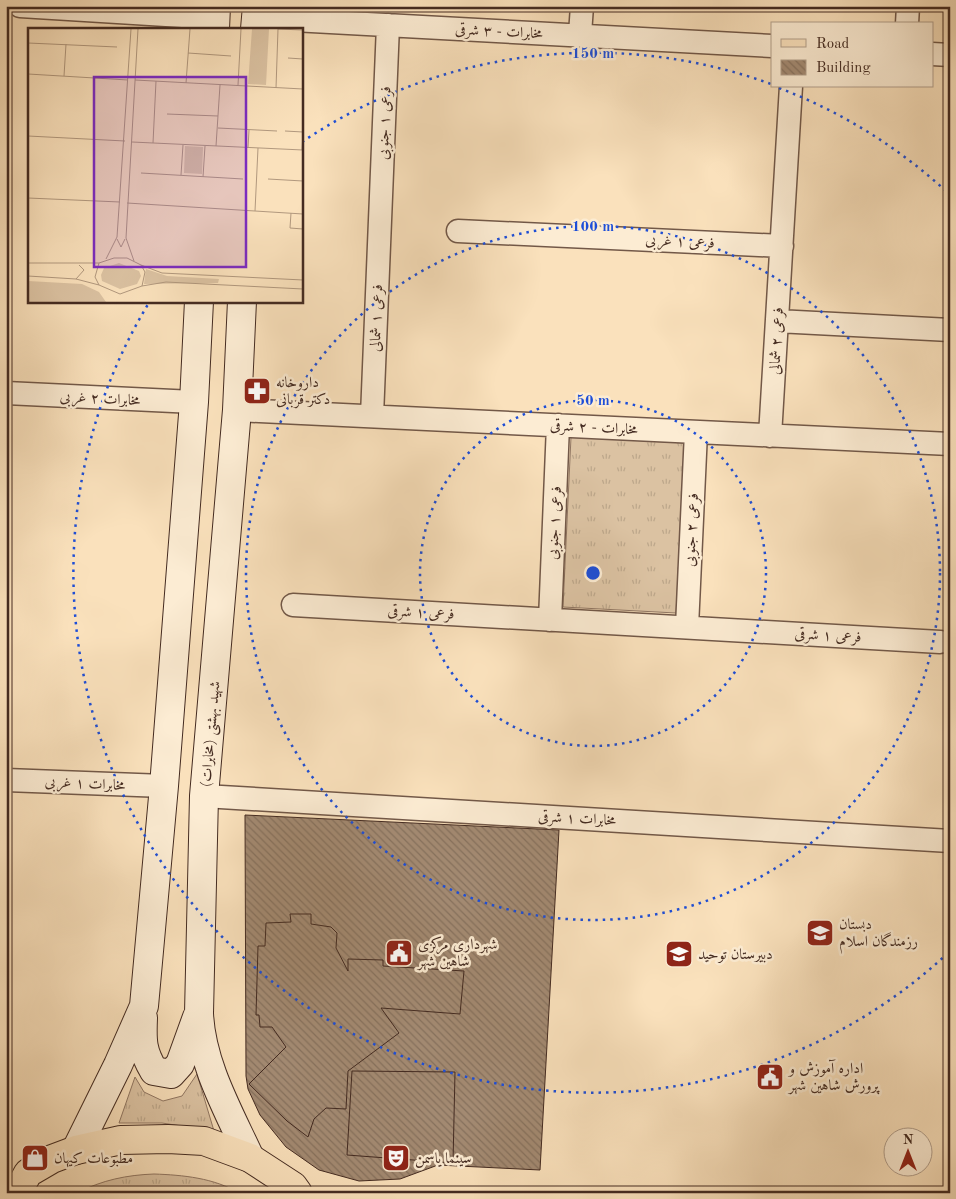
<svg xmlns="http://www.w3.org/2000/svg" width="956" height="1199" viewBox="0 0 956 1199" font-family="'Old Standard TT',Amiri,serif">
  <defs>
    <pattern id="grass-tufts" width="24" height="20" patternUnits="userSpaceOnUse" patternTransform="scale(1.25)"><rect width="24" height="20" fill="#dbc2a2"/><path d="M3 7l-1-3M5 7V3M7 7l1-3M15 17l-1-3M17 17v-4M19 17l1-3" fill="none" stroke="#bda78b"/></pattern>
    <pattern id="building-back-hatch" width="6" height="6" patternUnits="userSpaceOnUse" patternTransform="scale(1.25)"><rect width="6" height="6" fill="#a38a72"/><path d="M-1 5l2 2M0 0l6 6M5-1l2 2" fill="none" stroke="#86715d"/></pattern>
  </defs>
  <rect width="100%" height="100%" fill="#fae1bc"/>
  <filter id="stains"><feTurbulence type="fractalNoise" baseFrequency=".004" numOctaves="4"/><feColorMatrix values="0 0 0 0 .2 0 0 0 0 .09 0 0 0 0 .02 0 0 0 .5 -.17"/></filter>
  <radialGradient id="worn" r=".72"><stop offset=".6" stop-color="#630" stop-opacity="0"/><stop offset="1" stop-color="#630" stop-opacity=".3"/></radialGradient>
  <path fill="url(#grass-tufts)" stroke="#907662" d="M571 437 685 443 676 613 563 607Z
    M197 1074 214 1131 162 1123H119L135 1077 144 1092 163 1101 182 1096Z
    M154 1174C183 1175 214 1178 239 1193H77C102 1180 127 1175 154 1174Z"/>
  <path fill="url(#building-back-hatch)" stroke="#442b21" d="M245 815 559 830 540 1170 438 1165 400 1179 359 1181 319 1170 286 1147 260 1115 248 1089 246 1076Z
    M290 914H311V924L331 927 337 933 336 948 348 971V959L383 960V966L464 971 460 1014 381 1008 399 1033 348 1071 346 1109 326 1108 314 1119 308 1137 287 1121 249 1084 286 1047 272 1027H260L259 1015H256L258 946H265L266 923 291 922Z
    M352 1071 455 1072 453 1163 347 1155Z"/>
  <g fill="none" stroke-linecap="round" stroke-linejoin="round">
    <g stroke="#725848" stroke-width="25">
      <path id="minor" d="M20 6 215 18
        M256 18 772 46
        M907 24 908 6
        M580 34 582 6
        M932 54 950 55
        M458 231 782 246
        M777 321 950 330
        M6 393 194 402
        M237 410 950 444
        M372 416 388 25
        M770 436 791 86
        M293 605 940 642
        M550 620 558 425
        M687 627 696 432
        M6 780 164 786
        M204 796 950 841"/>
    </g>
    <g stroke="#442b21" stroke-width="30">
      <path id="secondary" d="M215 29 216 6
        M255 29 257 6
        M242 301 237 410 204 796 199 1013C201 1064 229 1112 250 1158
        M143 1018C142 1041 142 1051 154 1071L171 1074 180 1064 197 1017
        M76 1150 118 1065 144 1006 164 786 194 402 199 301"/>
    </g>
    <g stroke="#442b21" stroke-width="30">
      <path id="primary" d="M17 1193 28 1173 52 1159 76 1150 121 1140 168 1139 204 1141 250 1158 293 1186 298 1193"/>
    </g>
    <use href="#minor" stroke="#fcecd3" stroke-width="22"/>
    <use href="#secondary" stroke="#fcecd3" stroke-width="28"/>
    <use href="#primary" stroke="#fae1bc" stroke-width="28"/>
  </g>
  <g fill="none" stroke="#1d4ed8" stroke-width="2.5" stroke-dasharray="2.5 5">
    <circle cx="593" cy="573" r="173"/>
    <circle cx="593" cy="573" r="347"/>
    <path d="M948 953A520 520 0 0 1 150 301M302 142A520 520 0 0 1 771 84M779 88A520 520 0 0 1 948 193"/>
  </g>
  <defs>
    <g id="pharmacy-square" transform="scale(1.4375)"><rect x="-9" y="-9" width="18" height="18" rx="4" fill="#8f2418" stroke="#fcecd3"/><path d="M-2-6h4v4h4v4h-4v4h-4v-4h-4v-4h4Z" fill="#fff"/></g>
    <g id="school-square" transform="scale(1.4375)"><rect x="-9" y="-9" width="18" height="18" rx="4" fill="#8f2418" stroke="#fcecd3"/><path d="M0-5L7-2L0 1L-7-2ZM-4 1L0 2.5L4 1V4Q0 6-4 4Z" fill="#fff"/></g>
    <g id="civic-square" transform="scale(1.4375)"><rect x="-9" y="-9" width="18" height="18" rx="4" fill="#8f2418" stroke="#fcecd3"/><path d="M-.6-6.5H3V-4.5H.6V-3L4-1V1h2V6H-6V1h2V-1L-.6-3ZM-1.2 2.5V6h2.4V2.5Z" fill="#fff"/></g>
    <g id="shop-square" transform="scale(1.4375)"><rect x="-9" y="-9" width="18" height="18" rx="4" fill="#8f2418" stroke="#fcecd3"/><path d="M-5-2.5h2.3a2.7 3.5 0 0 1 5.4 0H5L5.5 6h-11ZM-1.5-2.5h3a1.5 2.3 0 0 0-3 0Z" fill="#fff"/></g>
    <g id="theatre-square" transform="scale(1.4375)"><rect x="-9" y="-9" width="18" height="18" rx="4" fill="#8f2418" stroke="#fcecd3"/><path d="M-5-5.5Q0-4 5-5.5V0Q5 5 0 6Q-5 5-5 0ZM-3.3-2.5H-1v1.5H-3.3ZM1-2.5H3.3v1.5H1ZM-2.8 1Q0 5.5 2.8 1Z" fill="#fff"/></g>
  </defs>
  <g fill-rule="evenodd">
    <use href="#pharmacy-square" x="257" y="391"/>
    <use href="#school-square" x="820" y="933"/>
    <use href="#civic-square" x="399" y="953"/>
    <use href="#school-square" x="679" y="954"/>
    <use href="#civic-square" x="770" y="1077"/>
    <use href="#shop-square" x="35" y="1158"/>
    <use href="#theatre-square" x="396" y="1158"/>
  </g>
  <g text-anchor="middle" stroke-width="5" stroke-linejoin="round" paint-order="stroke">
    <g font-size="15" fill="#442b21" stroke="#fcecd3">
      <text transform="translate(499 31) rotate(3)" y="5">مخابرات - ۳ شرقی</text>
      <text transform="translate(384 123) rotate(-88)" y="5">فرعی ۱ جنوبی</text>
      <text transform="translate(680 241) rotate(3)" y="5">فرعی ۱ غربی</text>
      <text transform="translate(376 318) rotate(-88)" y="5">فرعی ۱ شمالی</text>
      <text transform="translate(776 341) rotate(-87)" y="5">فرعی ۲ شمالی</text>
      <text transform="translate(100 398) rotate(3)" y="5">مخابرات ۲ غربی</text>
      <text transform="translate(594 427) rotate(3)" y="5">مخابرات - ۲ شرقی</text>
      <text transform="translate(554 523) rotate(-87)" y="5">فرعی ۱ جنوبی</text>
      <text transform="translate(691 530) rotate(-87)" y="5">فرعی ۲ جنوبی</text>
      <text transform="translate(421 612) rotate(3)" y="5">فرعی ۱ شرقی</text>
      <text transform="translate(828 635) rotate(3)" y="5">فرعی ۱ شرقی</text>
      <text transform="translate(210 734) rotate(-85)" y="5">شهید بهشتی (مخابرات)</text>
      <text transform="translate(85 783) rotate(3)" y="5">مخابرات ۱ غربی</text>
      <text transform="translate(577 818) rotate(3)" y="5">مخابرات ۱ شرقی</text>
    </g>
    <g font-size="15" fill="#442b21" stroke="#fcecd3" text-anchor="start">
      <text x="276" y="387">داروخانه<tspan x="276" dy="17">دکتر قربانی</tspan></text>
      <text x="839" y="929">دبستان<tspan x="839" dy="17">رزمندگان اسلام</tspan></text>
      <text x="418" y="949">شهرداری مرکزی<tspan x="418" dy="17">شاهین شهر</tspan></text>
      <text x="698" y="959">دبیرستان توحید</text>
      <text x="789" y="1073">اداره آموزش و<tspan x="789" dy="17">پرورش شاهین شهر</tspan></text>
      <text x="54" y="1163">مطبوعات کیهان</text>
      <text x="415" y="1163">سینما یاسمن</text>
    </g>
  </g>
  <g transform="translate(28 28)">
    <rect width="275" height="275" fill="#fae1bc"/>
    <path d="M224 1H241L238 57 220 56ZM157 118 175 119 174 146 156 145ZM91 235 111 243 113 248 109 256 92 261 74 253 73 247 76 240ZM118 241 139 248 191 251 190 255 116 256ZM0 253 54 256 71 264 78 274H0Z" fill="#dbc2a2"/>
    <path fill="none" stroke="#b1987e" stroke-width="1" d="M0 15 89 19M160 25 203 28M260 30 275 31M0 46 100 52M36 48 38 16M107 52 275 61M158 55 162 1M210 57 213 1M248 60 250 1 275 2M139 86 190 88M190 100 249 103M257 103 275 104 274 122M0 108 97 113M104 114 275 122M125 115 128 53M188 118 192 57M220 120 221 102M113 145 215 151M153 147 155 117M175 149 177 118M240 151 275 153M0 170 92 174M99 175 275 186M227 183 230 120M263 185 262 200 275 201M89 211 93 219 97 211M99 230 113 237 117 244 114 258 92 266 71 257 67 249 71 235 86 230ZM78 231 89 209 103 1M106 233 98 210 110 1M0 235H71M113 237 134 245 275 252M0 248 48 251 71 257M48 251 56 242 51 237M114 258 138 254 275 261"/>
    <path fill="#7b2cbf" fill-opacity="0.15" stroke="#7b2cbf" stroke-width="2.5" d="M66 49H218V239H66Z"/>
    <rect width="275" height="275" fill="none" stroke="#442b21" stroke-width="2.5"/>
  </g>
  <circle cx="593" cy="573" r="8" fill="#1d4ed8" stroke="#fcecd3" stroke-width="2.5"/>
  <g font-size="15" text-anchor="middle" font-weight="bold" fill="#1d4ed8" stroke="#fcecd3" stroke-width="5" stroke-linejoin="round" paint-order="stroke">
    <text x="593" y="58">150 m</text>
    <text x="593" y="231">100 m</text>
    <text x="593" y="405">50 m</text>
  </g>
  <rect width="956" height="1199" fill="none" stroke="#fae1bc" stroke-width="25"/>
  <rect x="8" y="8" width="941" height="1184" fill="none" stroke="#442b21" stroke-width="2.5"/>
  <rect x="12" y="12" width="931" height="1174" fill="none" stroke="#442b21"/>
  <rect x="771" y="22" width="162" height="65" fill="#fcecd3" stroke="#b29f8c"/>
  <rect x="781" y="39" width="25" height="8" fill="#fae1bc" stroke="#b29f8c"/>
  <text x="816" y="48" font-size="15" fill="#442b21">Road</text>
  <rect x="781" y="60" width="25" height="15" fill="url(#building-back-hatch)" stroke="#b29f8c"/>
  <text x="816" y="72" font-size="15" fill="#442b21">Building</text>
  <g transform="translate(908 1152)"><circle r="24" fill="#fcecd3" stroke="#b29f8c"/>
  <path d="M0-4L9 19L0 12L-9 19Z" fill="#8f2418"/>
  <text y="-8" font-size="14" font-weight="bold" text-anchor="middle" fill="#442b21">N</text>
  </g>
  <rect width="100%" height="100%" filter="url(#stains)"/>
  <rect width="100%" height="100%" fill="url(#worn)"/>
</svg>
